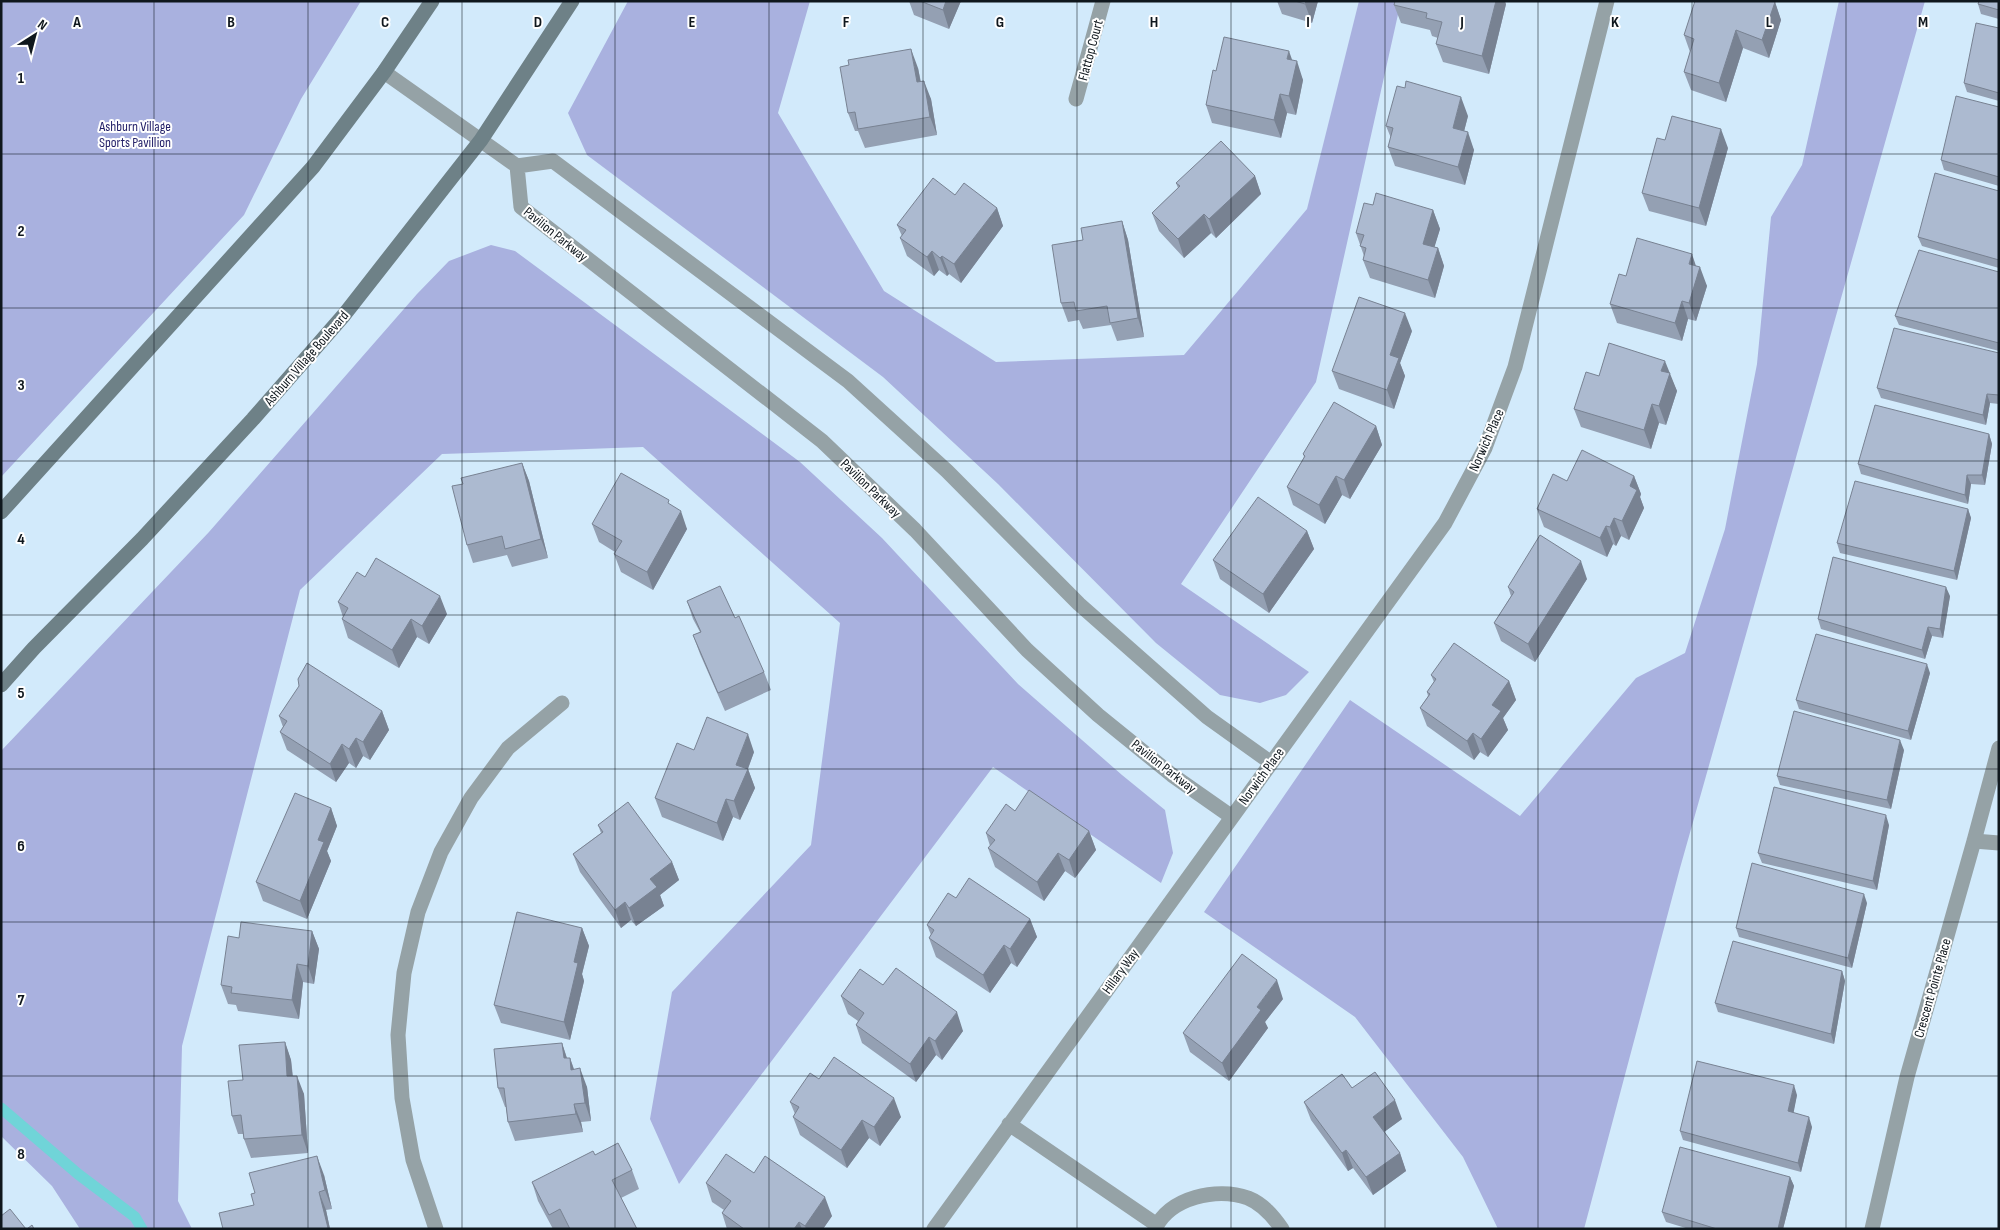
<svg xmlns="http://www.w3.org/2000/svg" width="2000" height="1230" viewBox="0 0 2000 1230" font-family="'Sofia Sans Condensed',sans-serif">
  <rect width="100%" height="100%" fill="#d2eafb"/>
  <path fill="#a9b1df" d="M1 1H361L301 99 244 215 1 477Z
    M628 1H810L778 113 884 291 996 362 1184 355 1307 209 1359 1H1401L1316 382 1181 584 1309 672 1286 695 1260 703 1220 695 1156 643 998 484 883 377 587 155 568 113Z
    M1839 1H1925L1680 868 1584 1229H1498L1463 1157 1355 1017 1204 912 1350 700 1520 816 1636 678 1685 653 1725 529 1757 364 1771 217 1802 165Z
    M491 245 515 251 800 462 882 538 1018 684 1122 775 1165 810 1173 853 1161 883 993 767 679 1184 650 1119 672 992 811 845 840 623 643 447 442 454 300 590 182 1046 178 1201 192 1229H80L52 1186 1 1136V751L209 532 417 294 449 261Z"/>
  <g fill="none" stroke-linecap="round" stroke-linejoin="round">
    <path stroke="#70d4d8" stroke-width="11" d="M1 1108 78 1174 135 1217 142 1229"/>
    <path stroke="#95a2a6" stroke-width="15" d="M384 72 517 166 553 161 848 381 947 471 1079 604 1207 717 1270 762
      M1076 99 1103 1
      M517 166 521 207 822 441 915 530 1027 650 1098 715 1172 775 1232 817
      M1974 841 1999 843
      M1009 1124 1157 1225
      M436 1229 413 1160 402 1098 398 1035 404 973 418 912 441 852 471 798 508 748 562 703
      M934 1229 1445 523 1485 448 1515 367 1607 1
      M1155 1229C1170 1197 1217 1187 1248 1198 1263 1204 1273 1216 1282 1229
      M1872 1229 1907 1077 1974 841 1999 748"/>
    <path stroke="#6e8187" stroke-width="15" d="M1 512 313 167 384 72 432 1
      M1 685 34 648 142 539 253 419 344 315 481 140 572 1"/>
  </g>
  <path fill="#94a0b3" d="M909 1H961L949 29 914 15Z
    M1277 1H1318L1312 23 1282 14Z
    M1999 1V19L1981 14 1978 4Z
    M1775 2 1781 20 1769 58 1743 48 1726 102 1691 90 1684 72 1690 52 1684 35Z
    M1506 4 1489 74 1443 62 1436 44 1438 38 1432 36 1430 30 1401 23 1394 5Z
    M1999 28V101L1967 92 1964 83Z
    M1293 60 1303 80 1296 115 1287 113 1281 138 1212 123 1206 105 1216 71Z
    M918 68 921 82 931 99 937 135 865 148 858 131H855L848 113Z
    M1999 107V186L1944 170 1941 160Z
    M1468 116 1464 131 1474 150 1465 185 1395 166 1388 147 1391 138 1386 126Z
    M1728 148 1706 226 1649 211 1642 193Z
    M1255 176 1261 194 1216 238 1211 233 1184 258 1159 231 1152 213 1178 188 1176 183Z
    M1999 191V268L1922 246 1918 237Z
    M955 195 997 208 1003 226 961 283 949 274 947 276 939 270 934 276 907 256 900 238 902 236 897 225Z
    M1373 205 1433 210 1440 229 1434 247 1438 248 1444 266 1435 298 1370 278 1363 260 1364 256 1356 233Z
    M1122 221 1128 240 1144 337 1117 341 1111 325 1083 329 1079 320 1068 322 1061 303 1083 240Z
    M1696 266 1707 286 1696 321 1688 319 1682 341 1617 323 1610 304 1626 276Z
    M1999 272V351L1899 325 1895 316Z
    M1412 331 1400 363 1405 376 1394 409 1339 389 1332 371Z
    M1999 353V404L1990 403 1986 425 1881 398 1877 388Z
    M1669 373 1677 391 1666 425 1659 423 1651 449 1581 427 1574 409 1599 376Z
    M1376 426 1382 445 1350 499 1342 495 1325 524 1293 505 1287 487 1304 457 1303 454Z
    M1989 434 1992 444 1985 485 1971 484 1968 504 1861 474 1858 464Z
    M522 463 529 481 548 558 512 567 507 555 473 563 467 545 463 484Z
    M1634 476 1641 494 1640 497 1644 508 1629 540 1621 536 1616 546 1613 544 1607 557 1544 527 1537 509 1567 481Z
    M671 505 687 529 653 590 621 572 614 554 615 552 599 542 592 524Z
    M1968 509 1971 518 1957 580 1840 553 1837 543Z
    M1307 531 1314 549 1269 613 1220 579 1213 560Z
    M365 577 447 614 429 644 417 637 399 668 348 638 342 619 343 617 338 602Z
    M1587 579 1535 662 1501 641 1494 623 1511 596 1508 587Z
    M1950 596 1943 638 1932 636 1925 659 1821 629 1818 619Z
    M687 601 764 672 771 690 725 711 700 654 693 635 700 632 693 619Z
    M1930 673 1911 740 1799 709 1796 700Z
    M1431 675 1509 681 1516 700 1503 718 1508 730 1488 757 1480 752 1474 760 1427 726 1420 708 1428 696 1427 692 1434 682Z
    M382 711 389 730 370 760 363 756 356 768 349 763 336 782 287 750 280 732 283 727 279 716Z
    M694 750 754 752 748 769 755 788 740 820 733 817 723 841 662 817 655 798Z
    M1904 750 1891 809 1780 785 1777 776Z
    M331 808 337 826 327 851 331 861 307 919 263 901 256 882Z
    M1015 811 1089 831 1096 850 1075 878 1065 871 1044 901 995 867 988 848 990 846 986 833Z
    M598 825 672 862 679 880 660 895 664 906 636 926 631 920 621 928 580 872 573 854 601 833Z
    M1889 825 1877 890 1762 863 1758 853Z
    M1867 903 1852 968 1739 937 1736 928Z
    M1030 919 1037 937 1017 967 1011 963 990 993 936 957 929 938 931 935 927 925Z
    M582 928 589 946 582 974 584 981 570 1040 501 1023 494 1005Z
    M312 931 319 949 314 984 303 982 299 1019 238 1011 236 1005 228 1004 221 985 239 938Z
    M1842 971 1845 981 1834 1044 1718 1012 1715 1003Z
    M883 985 963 1031 942 1060 936 1055 916 1082 862 1043 856 1025 858 1021 848 1014 841 996Z
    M1283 999 1265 1022 1268 1028 1229 1081 1190 1052 1183 1033Z
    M285 1042 291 1060 293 1076 304 1094 308 1153 251 1158 244 1139 243 1134H238L232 1116 243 1080Z
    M562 1043 567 1058H570L574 1069 587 1087 591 1121 581 1122 583 1132 515 1141 508 1122 506 1107H505L498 1088Z
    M819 1079 901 1117 880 1146 869 1138 847 1168 800 1135 793 1117 795 1114 790 1102Z
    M1352 1088 1402 1119 1384 1132 1400 1153 1406 1171 1373 1195 1353 1168 1348 1171 1311 1120 1304 1102Z
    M1797 1095 1793 1113 1812 1127 1801 1172 1683 1140 1680 1131Z
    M595 1155 632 1170 639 1189 621 1198 637 1229H567V1228L565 1229H553L538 1201 532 1182Z
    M754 1173 832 1216 823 1229H727L722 1213 724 1210 712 1202 706 1183Z
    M324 1175 332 1209 326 1210 330 1229H223Z
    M1790 1177 1794 1186 1783 1229H1689L1666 1222 1662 1212Z"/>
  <path fill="#788292" d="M946 1H961L949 29 943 10Z
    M1306 1H1318L1312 23 1305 4Z
    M1496 1H1505L1506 4 1489 74 1482 56Z
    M1775 2 1781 20 1769 58 1762 40Z
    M1736 30 1743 48 1726 102 1719 83Z
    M911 49 918 68 924 101 917 82Z
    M1289 51 1295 68 1297 61 1303 80 1296 115 1289 96 1287 59Z
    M924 81 931 99 937 135 930 117Z
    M1280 94 1287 113 1281 138 1274 120Z
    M1461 97 1468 116 1460 147 1453 128Z
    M1721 129 1728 148 1706 226 1699 208Z
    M1468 132 1474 150 1465 185 1458 167Z
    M1255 176 1261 194 1216 238 1209 219Z
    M997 208 1003 226 961 283 954 264Z
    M1433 210 1440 229 1430 262 1423 244Z
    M1204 214 1211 233 1184 258 1178 239Z
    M1122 221 1128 240 1144 337 1138 318Z
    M1438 248 1444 266 1435 298 1428 280Z
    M932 251 939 270 934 276 927 257Z
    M1692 254 1698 272 1700 267 1707 286 1696 321 1689 303V264Z
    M942 256 949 274 947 276 940 258Z
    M1682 301 1688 319 1682 341 1675 323Z
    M1405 313 1412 331 1400 363 1405 376 1394 409 1387 390 1390 355Z
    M1665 361 1677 391 1666 425 1659 406 1661 371Z
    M1987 394 1990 403 1986 425 1983 415Z
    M1652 404 1659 423 1651 449 1644 430Z
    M1376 426 1382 445 1350 499 1344 480Z
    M1989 434 1992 444 1985 485 1982 475Z
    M522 463 529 481 548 558 541 539Z
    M1967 475 1971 484 1968 504 1965 495Z
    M1336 476 1342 495 1325 524 1319 505Z
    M1634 476 1641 494 1640 497 1644 508 1629 540 1622 521 1630 486Z
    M1968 509 1971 518 1957 580 1954 571Z
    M681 511 687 529 653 590 647 572Z
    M1614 518 1621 536 1616 546 1610 527Z
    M1606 526 1613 544 1607 557 1600 538Z
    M1307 531 1314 549 1269 613 1263 594Z
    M1581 561 1587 579 1535 662 1528 644Z
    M1946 587 1950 596 1943 638 1940 629Z
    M440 596 447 614 429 644 422 626Z
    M411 619 417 637 399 668 392 650Z
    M1928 627 1932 636 1925 659 1922 650Z
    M1927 664 1930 673 1911 740 1908 731Z
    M1509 681 1516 700 1503 718 1508 730 1488 757 1481 739 1492 705Z
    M382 711 389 730 370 760 363 742Z
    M1473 733 1480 752 1474 760 1467 741Z
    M748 734 754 752 744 779 748 769 755 788 740 820 734 801 736 765Z
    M356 738 363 756 356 768 349 749Z
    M1900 740 1904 750 1891 809 1887 800Z
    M342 744 349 763 336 782 330 764Z
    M726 799 733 817 723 841 717 823Z
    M331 808 337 826 327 851 331 861 307 919 300 901 318 840Z
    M1886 815 1889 825 1877 890 1873 881Z
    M1089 831 1096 850 1075 878 1069 860Z
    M1058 853 1065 871 1044 901 1037 882Z
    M672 862 679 880 660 895 664 906 636 926 629 908 650 879Z
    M1864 894 1867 903 1852 968 1848 958Z
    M625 902 631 920 621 928 615 910Z
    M1030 919 1037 937 1017 967 1010 949Z
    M582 928 589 946 582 974 584 981 570 1040 564 1022 574 962Z
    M312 931 319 949 314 984 308 966Z
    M1004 945 1011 963 990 993 983 975Z
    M297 964 303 982 299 1019 292 1000Z
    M1842 971 1845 981 1834 1044 1831 1034Z
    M1277 980 1283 999 1265 1022 1268 1028 1229 1081 1222 1063 1257 1007Z
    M957 1012 963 1031 942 1060 935 1041Z
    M929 1037 936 1055 916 1082 910 1064Z
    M285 1042 291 1060 294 1094 287 1076Z
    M562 1043 568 1062 564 1058Z
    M570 1058 576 1076 571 1070Z
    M580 1068 587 1087 591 1121 585 1103Z
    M297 1076 304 1094 308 1153 302 1135Z
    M1794 1085 1797 1095 1792 1121 1788 1111Z
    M894 1098 901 1117 880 1146 874 1127Z
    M1395 1100 1402 1119 1380 1135 1373 1117Z
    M574 1104 581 1122 583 1132 576 1114Z
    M1809 1117 1812 1127 1801 1172 1798 1163Z
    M862 1120 869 1138 847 1168 841 1150Z
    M1346 1150 1353 1168 1348 1171 1342 1153Z
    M1400 1153 1406 1171 1373 1195 1366 1177Z
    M317 1156 324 1175 332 1209 325 1190Z
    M1790 1177 1794 1186 1783 1229H1778Z
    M319 1192 326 1210 330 1229H328Z
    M825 1197 832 1216 823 1229H806L805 1226Z
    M799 1222 802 1229H794Z"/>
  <path fill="#acbad0" stroke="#788292" d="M920 1H946L943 10Z
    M1295 1H1306L1305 4Z
    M1395 1H1496L1482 56 1436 44 1442 22 1426 18 1427 13 1394 5Z
    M1695 1H1772L1775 2 1762 40 1736 30 1719 83 1684 72 1694 39 1684 35Z
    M1979 1H1999V10L1978 4Z
    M1976 23 1999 28V93L1964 83Z
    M1224 37 1289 51 1287 59 1297 61 1289 96 1280 94 1274 120 1206 105 1213 70 1216 71Z
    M911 49 917 82 924 81 930 117 858 129 855 112 848 113 840 67 849 65 848 60Z
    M1406 81 1461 97 1453 128 1468 132 1458 167 1388 147 1393 128 1386 126 1397 86 1405 88Z
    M1956 96 1999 107V177L1941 160Z
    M1672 116 1721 129 1699 208 1642 193 1657 138 1665 140Z
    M1221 141 1255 176 1209 219 1204 214 1178 239 1152 213 1180 186 1176 183Z
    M1935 173 1999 191V260L1918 237Z
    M933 178 955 195 964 183 997 208 954 264 942 256 940 258 932 251 927 257 900 238 906 230 897 225Z
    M1376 193 1433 210 1423 244 1438 248 1428 280 1363 260 1366 248 1360 246 1364 235 1356 233 1364 203 1373 205Z
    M1122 221 1138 318 1110 323 1107 306 1076 311 1074 302 1061 303 1052 245 1083 240 1081 228Z
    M1637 238 1692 254 1689 264 1700 267 1689 303 1682 301 1675 323 1610 304 1619 274 1626 276Z
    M1919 250 1999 272V343L1895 316Z
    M1359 297 1405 313 1390 355 1399 358 1387 390 1332 371Z
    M1894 328 1999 353V395L1987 394 1983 415 1877 388Z
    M1609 343 1665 361 1661 371 1670 373 1659 406 1652 404 1644 430 1574 409 1586 372 1599 376Z
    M1334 402 1376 426 1344 480 1336 476 1319 505 1287 487 1305 456 1303 454Z
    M1875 405 1989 434 1982 475H1967L1965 495 1858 464Z
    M1582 450 1634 476 1630 486 1637 490 1622 521 1614 518 1610 527 1606 526 1600 538 1537 509 1553 474 1567 481Z
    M522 463 541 539 505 549 502 536 467 545 452 486 463 484 461 478Z
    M621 473 669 500 668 503 681 511 647 572 614 554 622 541 592 524Z
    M1855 481 1968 509 1954 571 1837 543Z
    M1258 497 1307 531 1263 594 1213 560Z
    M1540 535 1581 561 1528 644 1494 623 1514 592 1508 587Z
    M1833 557 1946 587 1940 629 1928 627 1922 650 1818 619Z
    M376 558 440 596 422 626 411 619 392 650 342 619 348 608 338 602 357 572 365 577Z
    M720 586 735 618 739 616 764 672 718 693 693 635 701 632 687 601Z
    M1816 634 1927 664 1908 731 1796 700Z
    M1454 643 1509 681 1492 705 1501 711 1481 739 1473 733 1467 741 1420 708 1430 694 1427 692 1436 679 1431 675Z
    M307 663 382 711 363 742 356 738 349 749 342 744 330 764 280 732 287 721 279 716 299 686 298 679Z
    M1794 711 1900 740 1887 800 1777 776Z
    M707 717 748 734 736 765 748 769 734 801 726 799 717 823 655 798 677 743 694 750Z
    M1774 787 1886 815 1873 881 1758 853Z
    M1029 790 1089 831 1069 860 1058 853 1037 882 988 848 995 840 986 833 1006 804 1015 811Z
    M295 793 331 808 318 840 324 842 300 901 256 882Z
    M628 802 672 862 650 879 657 887 629 908 625 902 615 910 573 854 603 832 598 825Z
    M1752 863 1864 894 1848 958 1736 928Z
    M969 878 1030 919 1010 949 1004 945 983 975 929 938 934 930 927 925 948 893 956 898Z
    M517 912 582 928 574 962 578 963 564 1022 494 1005Z
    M241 922 312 931 308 966 297 964 292 1000 231 993 232 987 221 985 228 936 239 938Z
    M1733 941 1842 971 1831 1034 1715 1003Z
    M1242 954 1277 980 1257 1007 1261 1010 1222 1063 1183 1033Z
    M896 968 957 1012 935 1041 929 1037 910 1064 856 1025 864 1013 841 996 860 969 883 985Z
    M285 1042 287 1076H297L302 1135 244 1139 241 1115 232 1116 228 1081 243 1080 239 1045Z
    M562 1043 564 1058H570L571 1070 580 1068 585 1103 574 1104 576 1114 508 1122 504 1088H498L494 1049Z
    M834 1057 894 1098 874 1127 862 1120 841 1150 793 1117 799 1107 790 1102 810 1073 819 1079Z
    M1697 1061 1794 1085 1788 1111 1809 1117 1798 1163 1680 1131Z
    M1375 1072 1395 1100 1373 1117 1400 1153 1366 1177 1346 1150 1342 1153 1304 1102 1342 1074 1352 1088Z
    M618 1143 632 1170 612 1180 637 1229H570L560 1209 549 1215 532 1182 593 1151 595 1155Z
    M1680 1147 1790 1177 1778 1229H1717L1662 1212Z
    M726 1154 754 1173 765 1156 825 1197 805 1226 799 1222 794 1229H744L722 1213 731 1201 706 1183Z
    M317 1156 325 1190 319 1192 328 1228 324 1229H223L219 1213 254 1205 251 1194 255 1193 249 1173Z
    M10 1209 26 1229H1V1216Z
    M32 1225 34 1229H27Z"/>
  <path fill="none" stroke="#0f171d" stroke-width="1" stroke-opacity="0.55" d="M154 1V1229M308 1V1229M462 1V1229M615 1V1229M769 1V1229M923 1V1229M1077 1V1229M1231 1V1229M1385 1V1229M1538 1V1229M1692 1V1229M1846 1V1229M1 154H1999M1 308H1999M1 461H1999M1 615H1999M1 769H1999M1 922H1999M1 1076H1999"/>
  <g text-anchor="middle" stroke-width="4" stroke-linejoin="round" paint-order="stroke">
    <g font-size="14" fill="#0f171d" stroke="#fff">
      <text transform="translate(1090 50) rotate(-75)" y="5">Flattop Court</text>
      <text transform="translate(556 234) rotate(39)" y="5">Pavilion Parkway</text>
      <text transform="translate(306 358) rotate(-49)" y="5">Ashburn Village Boulevard</text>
      <text transform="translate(1486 440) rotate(-66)" y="5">Norwich Place</text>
      <text transform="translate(871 488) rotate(44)" y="5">Pavilion Parkway</text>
      <text transform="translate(1164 766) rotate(38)" y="5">Pavilion Parkway</text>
      <text transform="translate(1261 776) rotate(-54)" y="5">Norwich Place</text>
      <text transform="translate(1120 971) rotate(-54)" y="5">Hillary Way</text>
      <text transform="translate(1932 988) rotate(-74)" y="5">Crescent Pointe Place</text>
    </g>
    <g font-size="14" fill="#201d66" stroke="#fff">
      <text x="135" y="131">Ashburn Village<tspan x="135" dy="16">Sports Pavillion</tspan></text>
    </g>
  </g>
  <g font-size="16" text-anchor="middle" font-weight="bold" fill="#0f171d" stroke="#fff" stroke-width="4" stroke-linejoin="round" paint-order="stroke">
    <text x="77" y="27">A</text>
    <text x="231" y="27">B</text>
    <text x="385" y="27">C</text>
    <text x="538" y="27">D</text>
    <text x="692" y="27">E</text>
    <text x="846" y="27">F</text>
    <text x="1000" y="27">G</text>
    <text x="1154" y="27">H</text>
    <text x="1308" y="27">I</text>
    <text x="1462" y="27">J</text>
    <text x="1615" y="27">K</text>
    <text x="1769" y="27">L</text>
    <text x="1923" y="27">M</text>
    <text x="21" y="83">1</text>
    <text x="21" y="236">2</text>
    <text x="21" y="390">3</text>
    <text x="21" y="544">4</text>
    <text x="21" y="698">5</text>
    <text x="21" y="851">6</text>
    <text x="21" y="1005">7</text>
    <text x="21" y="1159">8</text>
  </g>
  <rect width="2000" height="1230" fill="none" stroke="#0f171d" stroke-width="5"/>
  <g transform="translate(35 35) rotate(36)" stroke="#ffffff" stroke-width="4" paint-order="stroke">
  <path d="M0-4L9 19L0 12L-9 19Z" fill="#0f171d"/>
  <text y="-8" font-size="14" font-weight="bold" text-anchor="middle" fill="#0f171d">N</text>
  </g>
</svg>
